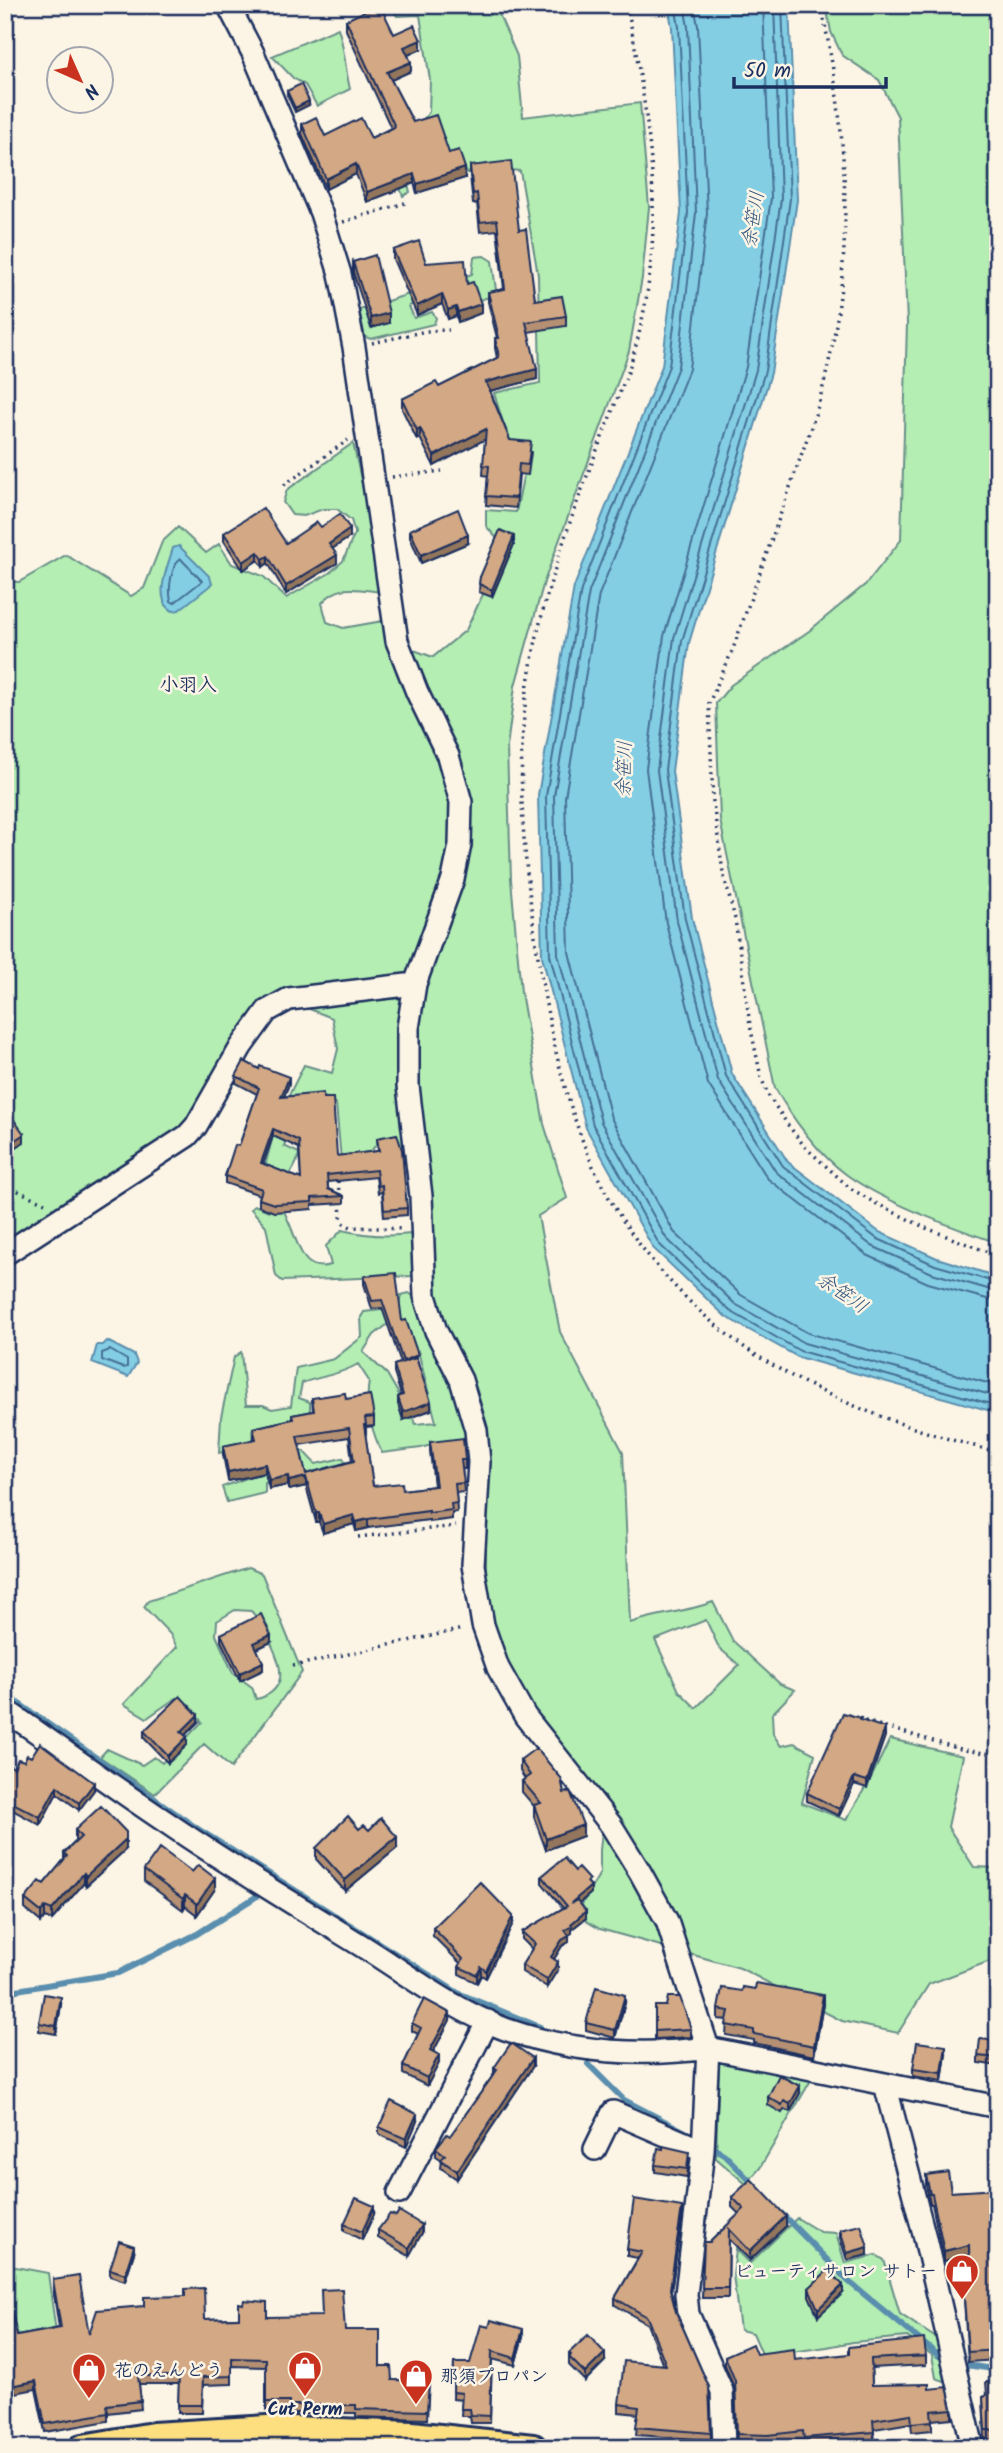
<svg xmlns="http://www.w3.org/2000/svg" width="1003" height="2453" viewBox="0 0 1003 2453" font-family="Kalam,'Klee One',sans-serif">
  <rect width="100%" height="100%" fill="#fcf5e5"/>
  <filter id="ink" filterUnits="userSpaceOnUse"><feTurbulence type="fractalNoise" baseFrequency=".0143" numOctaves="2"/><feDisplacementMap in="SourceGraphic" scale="14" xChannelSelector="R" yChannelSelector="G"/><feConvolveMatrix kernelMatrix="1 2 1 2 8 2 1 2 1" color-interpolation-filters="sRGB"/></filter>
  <g filter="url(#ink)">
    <path fill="#b4eeb2" stroke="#688e88" stroke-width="2" fill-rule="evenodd" d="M390 5H495L517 56 523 117 640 103 649 207 642 278 629 351 544 582 515 686 507 747 511 879 521 992 544 1124 567 1198 538 1216 560 1332 623 1452 630 1623C656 1614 686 1612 713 1602L733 1641 780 1684 795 1690 772 1714 773 1734 781 1746 794 1743 815 1754 802 1803 846 1820 872 1776 890 1739 963 1756 948 1827 974 1867 998 1868V1958L929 1984 898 2033 842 2021 740 1968 600 1929 586 1921 582 1904 600 1873V1850L603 1822 521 1697 502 1658 486 1604V1443L441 1442 421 1448 382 1453C371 1430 365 1405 369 1381L358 1364C340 1375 321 1376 302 1383L299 1398 310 1402V1420L296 1446C305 1450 308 1458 316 1464L343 1458 351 1471 312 1484 307 1473 265 1483V1493L227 1502 222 1487 266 1471 277 1434 252 1439 251 1445 219 1453 221 1417 234 1357 241 1352 246 1405H263L272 1409 291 1406 296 1368 334 1359 362 1337 361 1317 364 1312 398 1308 401 1295 409 1293 416 1298 422 1162 390 1144 374 1147 368 1158 341 1160 336 1104 320 1094 293 1121 284 1146 299 1153C298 1170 281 1180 281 1198 281 1209 289 1220 292 1230 300 1249 304 1273 331 1265L326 1246 342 1230C366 1236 386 1237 411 1234L416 1238 413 1276 282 1281 276 1276 266 1226 251 1209 254 1205 269 1211 278 1181 264 1170 278 1117 304 1065 332 1073 338 1049 332 1018 302 1006 244 1026 221 1058 191 1118 167 1144 5 1248V581L19 582 66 555 131 596 144 588 162 542 178 527 206 553 219 544 232 564 263 576 286 598 328 574 343 561 355 533 351 520 337 509H323L304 516 292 515 283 502 287 490 353 443 366 502 381 592C357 589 339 583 322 603L327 622 343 628 383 621 389 641 433 657 466 630 505 548 486 526V510L516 512 529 448 509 442 494 393 540 383 538 275 520 171 489 168 467 173 460 159 408 184 410 192 403 196 394 172 422 121 429 112 430 80 420 15 397 16ZM388 1324 401 1328 418 1351 436 1422 416 1424 387 1374 363 1352 374 1335ZM706 1620 719 1648 739 1665 696 1708 679 1691 655 1640Z
      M826 5H998V1243C951 1227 886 1203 847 1175 818 1154 792 1118 775 1088L720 820 716 703 731 685 809 631 866 584 901 540 907 323 898 117 879 80 842 55 831 32Z
      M338 28C345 49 345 69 350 89L317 106 305 85 293 78 272 56Z
      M484 256 492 261 496 290 495 295 480 300 456 287 409 306 414 318 432 312 436 318 434 324 371 339 365 337 359 310 472 274 474 257Z
      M248 1568 262 1574 302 1672 231 1768 204 1744 155 1794 100 1757 107 1749 142 1765 154 1757 162 1763 202 1722 193 1711 176 1698 147 1718 124 1704 177 1647 170 1634 144 1607 148 1601ZM235 1610 251 1611C262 1622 283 1662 280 1678 278 1690 267 1697 256 1699L252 1687 233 1673 216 1635 217 1621Z
      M719 2057 814 2075 760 2168 746 2184 716 2158Z
      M797 2218 820 2232 836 2233 845 2263 876 2255 884 2260 900 2314 945 2344 952 2377 944 2381 936 2378 932 2355 907 2337 853 2342 827 2347 763 2356 753 2333 740 2330 733 2275 736 2249 750 2263Z
      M5 2265 48 2273 58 2348 15 2338 5 2298Z"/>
    <path fill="#84cee4" stroke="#5a8eae" stroke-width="2" d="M668 5H789L797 200 771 373 689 643 672 771 692 918 732 1074 788 1162 879 1232 937 1258 998 1277V1413L798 1357 726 1317 653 1248 586 1128 542 956 538 795 574 587 662 366 681 213 672 27Z
      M179 546 210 577 212 584 179 610 173 611C152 600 168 566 173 548Z
      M107 1341 134 1355 137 1363 128 1377 92 1363 97 1345H103Z"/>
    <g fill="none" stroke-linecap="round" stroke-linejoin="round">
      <path stroke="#456f94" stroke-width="2" d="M675 5 679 27 688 213 669 366 581 590 546 796 550 955 593 1125 659 1244 730 1311 800 1351 998 1406
        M684 5 688 27 696 213 678 367 589 592 554 796 558 954 601 1122 666 1238 735 1304 804 1343 998 1397
        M694 5 698 26 707 213 689 369 599 595 565 797 569 952 611 1118 674 1232 741 1295 808 1333 998 1386
        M763 5 771 198 746 367 664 636 646 769 666 923 708 1084 768 1179 867 1255 928 1283 998 1302
        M774 5 781 199 756 370 674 638 657 770 677 921 718 1080 776 1172 872 1246 932 1273 998 1292
        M782 5 790 199 765 371 682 641 665 770 685 919 726 1076 783 1166 876 1238 935 1265 998 1283
        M180 558 202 581 174 603 171 601C168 587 171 569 180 558Z
        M110 1350 127 1360V1367L123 1368 102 1360V1353Z"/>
      <path stroke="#5a8eae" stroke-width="6" d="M5 1694 198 1829 458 1993 540 2027
        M5 1992 118 1973 197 1934 265 1891
        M588 2064 624 2100 693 2136
        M709 2145 725 2155 755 2186
        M782 2214 848 2281 939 2356
        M966 2365 993 2369"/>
      <g stroke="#1b2f5e" stroke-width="26">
        <path id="minor" d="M228 5 253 53 321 213 340 274 354 347 397 641 417 692 448 756 461 802 460 845 453 879 415 984 408 1028V1086L421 1196 425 1296 436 1331 461 1380 476 1430 479 1462 473 1565 483 1625 498 1668 525 1716 611 1825 640 1872 667 1921 708 2048 703 2151 686 2294 688 2314 722 2391 724 2448
          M5 1254 187 1136 196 1126 241 1047 267 1011 289 999 415 984
          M5 1710C59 1747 112 1786 166 1822 227 1864 291 1902 354 1941 404 1971 450 2009 505 2029 570 2052 640 2057 708 2048L998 2107
          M885 2084 925 2238 973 2448
          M595 2149 613 2112 703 2151
          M399 2193 488 2021"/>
      </g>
      <g stroke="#1b2f5e" stroke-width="32">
        <path id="major" d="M83 2448 153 2436 267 2429 412 2435 533 2448"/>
      </g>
      <path stroke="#1b2f5e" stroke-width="3.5" stroke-dasharray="2 5" stroke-linecap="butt" d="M627 5C652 134 670 244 628 372 589 470 546 572 529 677 514 767 524 861 537 950 548 1023 563 1097 592 1164 624 1237 689 1312 756 1355 828 1401 915 1432 998 1452
        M821 5C851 148 857 278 814 419L733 649 709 703 713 803 723 872 735 919 750 1025 761 1077 768 1095 788 1125 805 1147 850 1188 875 1203 926 1228 998 1256
        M343 222 405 203
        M372 343 426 331 449 330
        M392 477 442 471
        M284 485 348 440
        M338 1181 341 1216 343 1223 351 1227 403 1229
        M5 1185 45 1203
        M358 1537 456 1526
        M293 1666 463 1629
        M858 1719 964 1750 998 1755"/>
      <use href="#minor" stroke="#fcf5e5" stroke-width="21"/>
      <use href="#major" stroke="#fedf80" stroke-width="26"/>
    </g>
    <path fill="#b59072" stroke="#1b2f5e" stroke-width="2" fill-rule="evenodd" d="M346 20 394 34 421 49 408 55 411 71 391 80 413 122 449 153 465 178 417 193 414 183 367 202 356 174 326 189 302 134V124L325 136 371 138 391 128 346 30Z
      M287 91 309 105 295 112 287 95Z
      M470 166 519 230 535 300 566 316V326L528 332 537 379 490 391 510 440 531 452 528 475 519 474 516 508 486 505 488 476 483 475 485 439 434 466 420 438 417 440 402 409V399L439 387 497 358 495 348V338H497L488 302V292L504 289 497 230 480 232 477 203 473 204 470 176Z
      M393 250 426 263 467 284 481 313 458 322 456 316 448 319 442 304 417 315 393 259Z
      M353 262 389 323 371 328 353 272Z
      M321 527 350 537 332 549 337 563 286 594 268 563 263 567 258 560 243 570 224 541V533L286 543Z
      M410 530 468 543 421 563 410 537Z
      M514 544 492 597 479 592 480 577Z
      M259 1069 289 1084 284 1096 323 1098 337 1156 378 1151 377 1138 407 1208V1215L384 1217 382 1192 378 1193 376 1177 328 1182V1189L344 1196V1203L312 1205V1209L274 1212 259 1206V1199L260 1195 225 1183V1176L239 1146 257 1094 236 1083V1076ZM273 1136 299 1148 301 1179 263 1164Z
      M364 1276 402 1321 418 1363 431 1410 403 1420 398 1404V1397L401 1395 394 1373V1365L401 1363 382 1308 372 1309 364 1284Z
      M312 1398 346 1399 374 1417V1426L366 1427V1434H365L373 1486 403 1490 434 1486 430 1451V1442L465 1460V1469H462L464 1492 456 1493 457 1512 452 1513V1519L429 1522V1520L368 1528 356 1531 354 1524 323 1533 319 1522H316L306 1486 289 1490 288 1485 269 1489 265 1473 228 1481 223 1455V1446L254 1440 253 1428 292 1419V1415L313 1411ZM349 1437 352 1461 306 1474 299 1445Z
      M221 1634 271 1642 257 1649 263 1670 240 1681 221 1641Z
      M861 1721 885 1736 867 1788 854 1784 839 1816 807 1801V1793Z
      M198 1722 185 1735 187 1745 168 1763 144 1738V1731Z
      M520 1760 564 1793 583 1836 546 1850 534 1817V1806L522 1792V1781L525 1779 520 1771Z
      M5 1768H14L94 1790 79 1810 57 1793 40 1825 5 1806Z
      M75 1830 126 1849 86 1886 84 1883 52 1920 45 1917 41 1922 25 1909V1899L44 1884 64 1860V1853L76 1841 75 1840Z
      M369 1830 397 1848 345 1891 316 1859V1848Z
      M144 1870 215 1889 197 1915 185 1906 183 1910 144 1881Z
      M575 1871 589 1884 591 1893 579 1903 586 1918 572 1929V1933L568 1935 569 1942 562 1946 554 1959 558 1969 547 1987 522 1972V1965L532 1949 522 1939V1932L563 1908 542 1883V1876Z
      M513 1923 486 1978 481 1975 477 1983 459 1974V1967L461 1964 433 1936V1928Z
      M625 2003 615 2038 586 2030V2023Z
      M823 2004 814 2056 754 2043V2040L726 2035 727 2020 718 2019V2009Z
      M61 2005 56 2034 39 2031V2023Z
      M655 2006 691 2029V2037L655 2039Z
      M450 2020 433 2052 439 2063 427 2086 403 2074V2066L418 2034 412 2031V2023Z
      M998 2041V2066L978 2063V2056Z
      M946 2054 942 2081 913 2076V2069Z
      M533 2066 457 2179 441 2168 442 2160 436 2156V2148L450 2136 494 2074V2068Z
      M800 2093 790 2112 784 2109 782 2113 768 2105V2097Z
      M417 2121 406 2147 379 2134V2127Z
      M689 2159 687 2177 655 2172V2165Z
      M926 2175 951 2192 998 2190V2360L968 2362 963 2284 970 2282 969 2255 944 2261 932 2204H930L926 2185Z
      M732 2197 786 2226 750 2260 729 2239 728 2298H702L704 2242H710L739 2214 732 2207Z
      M374 2214 362 2240 344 2231V2224Z
      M682 2215 671 2292 676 2312 709 2387 711 2440 636 2435 638 2414 619 2412V2404L663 2365 647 2324 615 2305V2298L638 2258 627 2256V2249Z
      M378 2230 422 2233 409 2256 378 2238Z
      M840 2230 868 2255 847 2260 840 2238Z
      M134 2253 125 2281 110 2276V2269Z
      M53 2280 89 2334 205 2319 267 2317 345 2330 380 2366 392 2380 429 2381 427 2419 356 2417V2413H289V2410H266V2367L232 2366V2384L203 2385 202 2413H178L179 2384H139L141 2409 108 2413V2421L45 2432 36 2389 17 2336 59 2328 53 2288Z
      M809 2288 843 2293 818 2316 809 2296Z
      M523 2336 515 2365 492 2359 490 2423H471L470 2416H461L462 2400 453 2399 454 2363H470Z
      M569 2353 605 2361 585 2381 569 2365Z
      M756 2354 795 2360 926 2356V2365L871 2368 872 2385 929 2389 952 2409V2418L932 2420V2430L912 2432 911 2423 874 2429V2440L804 2446 803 2440 768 2444 737 2443 735 2390 725 2365V2356Z
      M998 2382V2440H985L983 2396 986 2395Z"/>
    <path fill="#94765c" stroke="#1b2f5e" stroke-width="2" d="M421 40V49L404 57V47Z
      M411 62V71L387 82V72Z
      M309 101V105L295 112V108Z
      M356 164V174L326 189V179Z
      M465 168V178L417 193V184Z
      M414 174V183L367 202V192Z
      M442 294V304L417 315V306Z
      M481 304V313L458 322V312Z
      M456 307V316L448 319V310Z
      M389 313V323L371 328V318Z
      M537 369V379L486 392V382Z
      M420 428V438L417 440V430Z
      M486 429V439L434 466V456Z
      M350 529V537L329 551V544Z
      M468 535V543L421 563V555Z
      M514 536V544L492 597V590Z
      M258 552V560L243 570V562Z
      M337 555V563L286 594V586Z
      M268 556V563L263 567V559Z
      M289 1077V1084L281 1104V1097Z
      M273 1129V1136L261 1170V1163Z
      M24 1134V1142L5 1155V1147Z
      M431 1402V1410L403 1420V1412Z
      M265 1464V1473L228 1481V1472Z
      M288 1476V1485L269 1489V1480Z
      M306 1477V1486L289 1490V1481Z
      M316 1513H319V1522H316Z
      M354 1515V1524L323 1533V1524Z
      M368 1519V1528L356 1531V1522Z
      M271 1635V1642L254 1650V1643Z
      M263 1662V1670L240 1681V1673Z
      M198 1715V1722L181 1739V1732Z
      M885 1728V1736L867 1788V1781Z
      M187 1737V1745L168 1763V1756Z
      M854 1777V1784L839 1816V1809Z
      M94 1783V1790L79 1810V1803Z
      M57 1786V1793L40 1825V1817Z
      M583 1825V1836L546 1850V1839Z
      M397 1837V1848L345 1891V1880Z
      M126 1839V1849L86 1886V1876Z
      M84 1873V1883L52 1920V1910Z
      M215 1878V1889L197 1915V1904Z
      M591 1886V1893L571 1910V1903Z
      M185 1895V1906L183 1910V1899Z
      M45 1907V1917L41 1922V1912Z
      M586 1911V1918L572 1929V1933L565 1937V1930L571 1924Z
      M513 1916V1923L486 1978V1971Z
      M569 1936V1942L562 1946 551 1964V1957L562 1940Z
      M558 1962V1969L547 1987V1980Z
      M481 1967V1975L477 1983V1975Z
      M625 1995V2003L615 2038V2030Z
      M823 1995V2004L814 2056V2046Z
      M61 1997V2005L56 2034V2026Z
      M450 2013V2020L430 2058V2050Z
      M946 2046V2054L942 2081V2073Z
      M439 2055V2063L427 2086V2078Z
      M533 2058V2066L457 2179V2171Z
      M800 2086V2093L790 2112V2104Z
      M417 2114V2121L406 2147V2139Z
      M374 2206V2214L362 2240V2232Z
      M682 2207V2215L670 2297V2289Z
      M786 2216V2226L750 2260V2251Z
      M422 2225V2233L409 2256V2248Z
      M969 2245V2255L944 2261V2251Z
      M134 2246V2253L125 2281V2274Z
      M868 2247V2255L847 2260V2253Z
      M843 2285V2293L818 2316V2309Z
      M523 2329V2336L515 2365V2358Z
      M605 2353V2361L585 2381V2373Z
      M36 2381V2389L5 2395V2387Z
      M5 2429H8V2437H5Z"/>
    <path fill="#d3a884" stroke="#1b2f5e" stroke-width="2" fill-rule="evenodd" d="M378 5H380L394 34 414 25 421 40 404 47 411 62 387 72 413 122 436 115 449 153 459 150 465 168 417 184 414 174 367 192 356 164 326 179 302 124 316 117 325 136 361 118 371 138 395 127 346 20Z
      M301 84 309 101 295 108 287 91Z
      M511 161 519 230 526 229 535 300 562 296 566 316 526 322 537 369 486 382 510 440 531 442 528 465 519 464 516 498 486 496 489 466 483 465 486 429 434 456 420 428 417 430 402 399 436 382 439 387 499 357 495 338H499L488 292 505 289 497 220 480 222 477 193 473 194 470 166Z
      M419 241 426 263 465 260 467 284 473 282 481 304 458 312 456 307 448 310 442 294 417 306 393 250Z
      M375 255 389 313 371 318 353 262Z
      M263 508 286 543 317 522 321 527 340 514 350 529 329 544 337 555 286 586 268 556 263 559 258 552 243 562 224 533Z
      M458 509 468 535 421 555 410 530Z
      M500 530 514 536 492 590 479 584 480 577Z
      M244 1061 259 1069 260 1066 289 1077 281 1097 323 1093V1098H333L337 1156 379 1151 377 1138 397 1134 402 1150 407 1208 384 1210 382 1185 378 1186 376 1170 327 1175 328 1189 344 1196 312 1198V1202L274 1204 259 1199 262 1189 225 1176 235 1145 239 1146 259 1088 236 1076ZM273 1129 299 1141 301 1179 261 1163Z
      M12 1117 24 1134 5 1147V1119L7 1121Z
      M396 1273 402 1321 406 1320 418 1355 403 1361 382 1300 372 1301 364 1276Z
      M416 1358 431 1402 403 1412 398 1397 403 1395 394 1365Z
      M345 1393 346 1399 370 1395 374 1417 365 1418 366 1425H364L373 1486 402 1483 403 1490 436 1486 430 1442 463 1438 465 1460H461L464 1483 455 1484 457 1503 451 1504 452 1510 429 1513V1511L368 1519 356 1522 354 1515 323 1524 319 1513H316L306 1477 289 1481 288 1476 269 1480 265 1464 228 1472 223 1446 256 1439 253 1428 293 1419 292 1415 314 1411 312 1398ZM349 1428 354 1461 306 1474 297 1436Z
      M261 1614 271 1635 254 1643 263 1662 240 1673 221 1634Z
      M180 1696 198 1715 181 1732 187 1737 168 1756 144 1731Z
      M843 1713 861 1718 860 1720 885 1728 867 1781 854 1777 839 1809 807 1793Z
      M40 1743 94 1783 79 1803 57 1786 40 1817 5 1799V1768L7 1764 14 1768 18 1759 24 1761 27 1755 31 1757Z
      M536 1748 561 1778 564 1793 570 1791 583 1825 546 1839 534 1805 541 1803 522 1781 530 1775 520 1760Z
      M101 1806 126 1832V1839L86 1876 84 1873 52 1910 45 1907 41 1912 25 1899 40 1881 44 1884 67 1856 64 1853 81 1837 75 1830Z
      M348 1816 359 1829 364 1825 369 1830 381 1818 397 1837 345 1880 316 1848Z
      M160 1848 192 1872 198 1865 215 1878 197 1904 185 1895 183 1899 144 1870Z
      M564 1858 575 1871 578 1868 589 1880 587 1882 591 1886 571 1903 577 1900 586 1911 571 1924 572 1926 565 1930 569 1936 562 1940 551 1957 558 1962 547 1980 522 1965 535 1944 522 1932 567 1906 542 1876Z
      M480 1882 513 1916 486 1971 481 1967 477 1975 459 1967 463 1959 433 1928Z
      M756 1983 823 1995 814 2046 754 2034V2030L726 2025 729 2011 718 2009 722 1988 742 1991 743 1987 755 1989Z
      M596 1987 625 1995 615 2030 586 2023Z
      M44 1994 61 1997 56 2026 39 2023Z
      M668 1997H680L691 2029 655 2031V2006H666Z
      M424 1999 450 2013 430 2050 439 2055 427 2078 403 2066 421 2028 412 2023Z
      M980 2039 998 2041V2058L978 2056Z
      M917 2042 946 2046 942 2073 913 2069Z
      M511 2043 533 2058 457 2171 441 2160 445 2155 436 2148 447 2134 450 2136 497 2070 494 2068Z
      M779 2075 800 2086 790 2104 784 2101 782 2105 768 2097Z
      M391 2101 417 2114 406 2139 379 2127Z
      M663 2146 689 2152 687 2169 655 2165 658 2148 663 2149Z
      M948 2172 951 2192 998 2189V2350L968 2352 963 2284 970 2282 969 2245 944 2251 932 2194H930L926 2175Z
      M751 2179 786 2216 750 2251 729 2229 728 2288H702L704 2242H710L744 2209 732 2197Z
      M356 2198 374 2206 362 2232 344 2224Z
      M634 2199 682 2207 670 2289 676 2312 709 2387 711 2433 636 2427 639 2407 619 2404 624 2361 666 2365 647 2317 615 2298 642 2252 627 2249Z
      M399 2211 422 2225 409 2248 378 2230 390 2214 396 2216Z
      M861 2225 868 2247 847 2253 840 2230Z
      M119 2241 134 2246 125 2274 110 2269Z
      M828 2270 843 2285 818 2309 809 2288Z
      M79 2276 89 2334 97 2310 144 2306V2297L185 2296V2289L204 2288 205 2319 239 2318V2303L243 2304 244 2300 267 2302V2317L322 2316 321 2290 342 2289 345 2330H380V2366H391L392 2380 429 2381 427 2411 356 2409V2405H289V2402H266V2359L232 2358V2376L203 2377 202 2405H178L179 2376H138L141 2401 107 2405 108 2413 45 2424 36 2381 5 2387V2293L8 2292 17 2336 61 2328 53 2280Z
      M491 2320 523 2329 515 2358 492 2351 490 2416 471 2415 470 2409H461L462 2393 453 2392 454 2363H470L481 2325 489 2327Z
      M588 2335 605 2353 585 2373 569 2357 571 2355 569 2353Z
      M924 2339 926 2356 871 2359 872 2385 929 2384V2389L947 2387 952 2409 931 2411 932 2421 912 2423 911 2414 873 2420 874 2432 804 2438 803 2431 768 2435 737 2434 735 2381 725 2356 752 2344 756 2354 794 2349 795 2360 849 2354V2347Z
      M986 2382H998V2430H985L983 2396 987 2395Z
      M5 2413 8 2429H5Z
      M222 2440 223 2448H160V2446Z
      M376 2444 395 2445V2448H376Z"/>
  </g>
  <defs>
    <g id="shop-pin" transform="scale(1.75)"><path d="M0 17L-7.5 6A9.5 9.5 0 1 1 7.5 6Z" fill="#c8321e" stroke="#fcf5e5"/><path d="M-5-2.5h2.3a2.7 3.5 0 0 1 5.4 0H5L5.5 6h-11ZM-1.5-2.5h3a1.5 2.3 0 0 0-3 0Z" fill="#fff"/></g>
  </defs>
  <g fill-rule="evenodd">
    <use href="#shop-pin" x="962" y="2271"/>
    <use href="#shop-pin" x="305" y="2368"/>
    <use href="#shop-pin" x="89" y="2370"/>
    <use href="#shop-pin" x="416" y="2376"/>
  </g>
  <g text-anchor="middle" stroke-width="5" stroke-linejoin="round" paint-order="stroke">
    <g font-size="18" font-weight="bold" fill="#1b2f5e" stroke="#fcf5e5" text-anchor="start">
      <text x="937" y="2277" text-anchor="end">ビューティサロン サトー</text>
      <text x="114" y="2376">花のえんどう</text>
      <text x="440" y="2382">那須プロパン</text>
      <text x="305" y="2415" text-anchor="middle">Cut Perm</text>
    </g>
    <g font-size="19" font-style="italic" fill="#355780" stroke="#fcf5e5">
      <text transform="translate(752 219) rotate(-81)" y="7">余笹川</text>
      <text transform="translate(623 769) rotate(-88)" y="7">余笹川</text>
      <text transform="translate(843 1292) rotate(35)" y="7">余笹川</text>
    </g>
    <g font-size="19" font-weight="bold" fill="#1b2f5e" stroke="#fcf5e5">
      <text x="188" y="691">小羽入</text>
    </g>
  </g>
  <rect width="1003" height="2453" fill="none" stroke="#fcf5e5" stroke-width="28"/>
  <rect x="14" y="14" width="975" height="2425" fill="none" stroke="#1b2f5e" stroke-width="2.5" filter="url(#ink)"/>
  <g transform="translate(80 80) rotate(135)"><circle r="33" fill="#fcf5e5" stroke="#a2a6af" stroke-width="2"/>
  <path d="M0-5L12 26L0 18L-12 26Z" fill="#c8321e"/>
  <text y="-10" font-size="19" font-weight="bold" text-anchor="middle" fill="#1b2f5e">N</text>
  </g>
  <path d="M734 77v10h152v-10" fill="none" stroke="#1b2f5e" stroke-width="3.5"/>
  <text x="744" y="77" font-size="21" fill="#1b2f5e" stroke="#fcf5e5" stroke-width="5" paint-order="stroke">50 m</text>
</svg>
